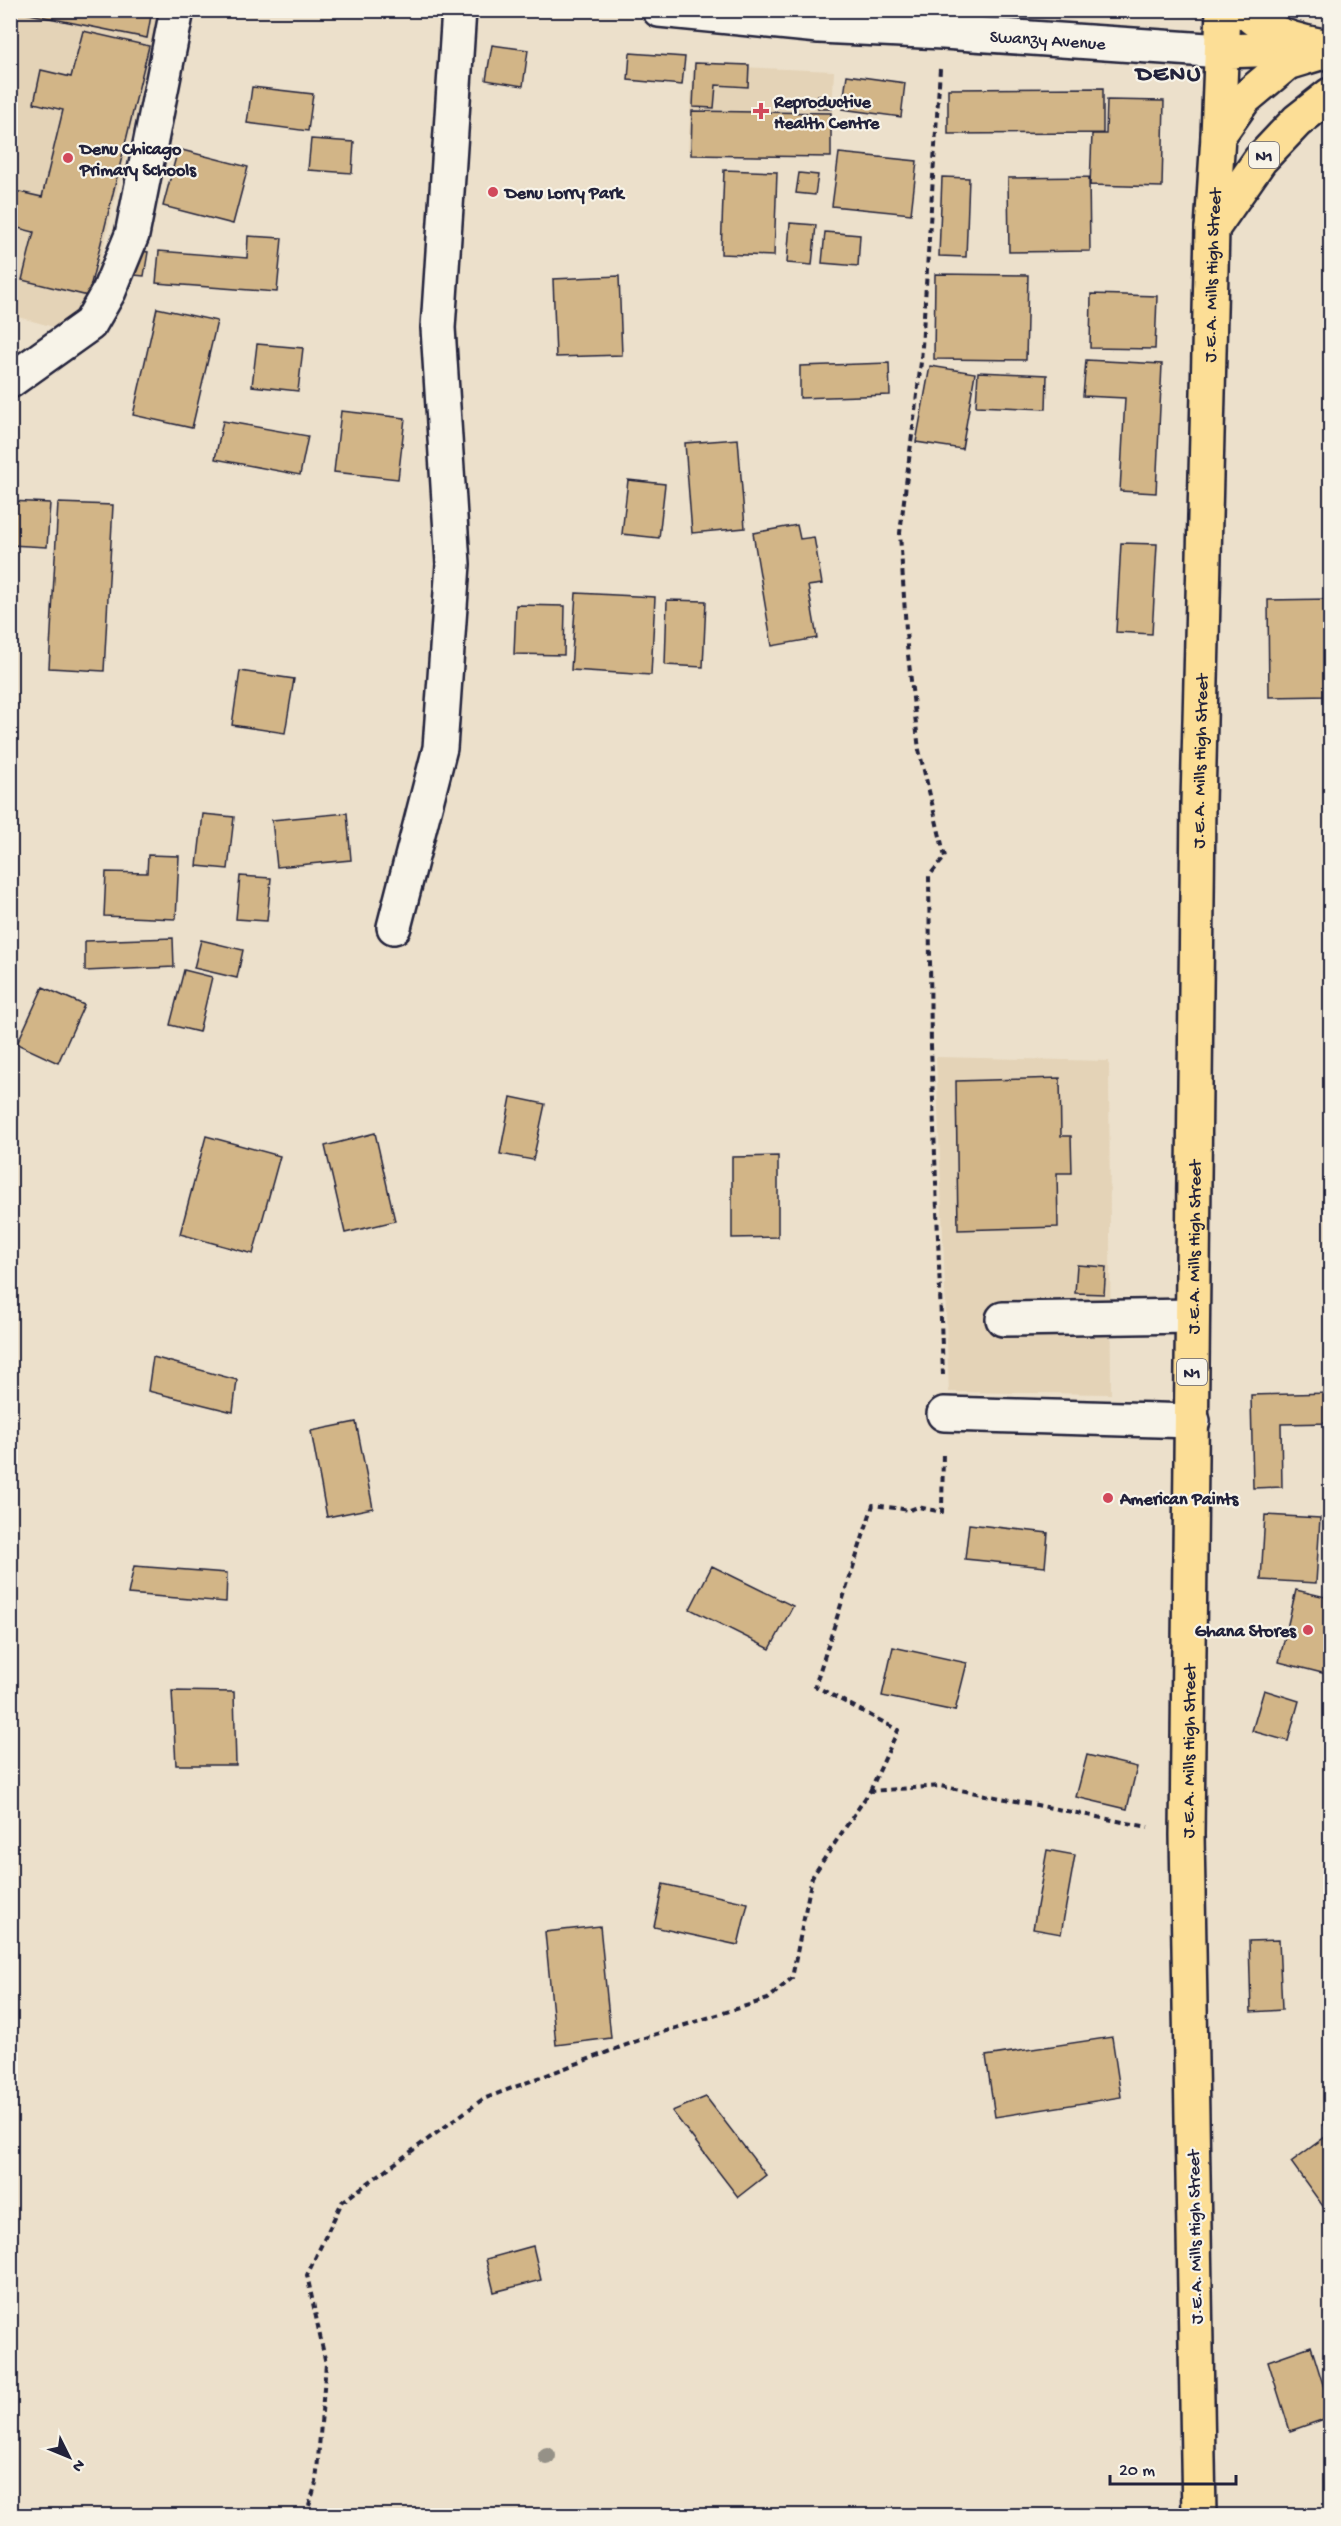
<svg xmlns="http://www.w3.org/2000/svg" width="1341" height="2526" viewBox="0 0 1341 2526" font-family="'Gochi Hand',sans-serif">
  <rect width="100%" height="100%" fill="#ece0cb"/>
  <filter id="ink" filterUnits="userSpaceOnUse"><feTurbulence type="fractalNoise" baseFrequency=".0167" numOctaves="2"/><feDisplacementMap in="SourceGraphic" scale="12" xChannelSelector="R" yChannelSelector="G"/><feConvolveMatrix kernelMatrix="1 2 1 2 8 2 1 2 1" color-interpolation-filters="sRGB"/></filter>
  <g filter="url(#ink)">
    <path fill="#e4d3b7" d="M10 11H162L89 305 57 328 11 315Z
      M693 65 834 71 830 158 688 151Z
      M936 1057 1109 1061 1111 1394 949 1392Z"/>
    <path fill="#d2b587" stroke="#22223b" stroke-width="1.5" d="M10 10H152L147 38Z
      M83 31 149 46 88 296 22 280 34 232 10 226V211L15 191 42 197 63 110 34 103 41 70 71 77Z
      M492 45 528 50 523 86 486 80Z
      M630 53 685 57 682 85 628 80Z
      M695 63 749 65 748 87 716 85 714 108 693 107Z
      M847 75 905 83 901 117 842 109Z
      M252 87 313 94 308 131 247 123Z
      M1103 88V133L948 134V89Z
      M818 96 832 97V109H818Z
      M1107 100 1164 101 1162 187 1090 185 1092 134H1106Z
      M692 111 831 113V157L691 155Z
      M311 139 354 142 352 173 308 170Z
      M178 149 248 167 233 224 163 206Z
      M839 153 917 161 911 214 832 206Z
      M724 170 777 172 774 256 721 254Z
      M799 173 818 175 815 195 796 193Z
      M942 177 969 178 966 257 939 256Z
      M1089 177 1090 251 1009 252 1008 178Z
      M790 223 816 225 812 265 787 263Z
      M825 232 860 235 858 266 822 263Z
      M248 236 282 238 277 292 156 283 159 251 247 258Z
      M128 249 148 252 144 276 124 274Z
      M935 274 1028 275 1026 360 934 359Z
      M619 276 622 355 556 357 553 279Z
      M1091 294 1157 296 1155 349 1090 348Z
      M157 308 217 321 192 428 133 415Z
      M257 344 303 348 298 391 252 386Z
      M1086 360 1162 364 1156 493 1120 491 1125 398 1083 396Z
      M889 363 890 395 800 398V366Z
      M930 366 975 373 962 449 916 442Z
      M978 372 1047 375 1046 409 976 406Z
      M341 411 405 418 398 479 334 472Z
      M223 421 308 436 300 475 215 459Z
      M738 439 745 528 692 533 685 443Z
      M628 480 665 484 659 538 622 534Z
      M10 501 50 503 47 547 10 545Z
      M58 503 113 505 104 671 49 668Z
      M797 525 800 539 814 537 822 584 808 586 817 638 772 646 753 533Z
      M1121 543 1157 544 1152 634 1116 632Z
      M576 593 655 597 651 675 571 670Z
      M1330 599V696L1269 697 1268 600Z
      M667 600 706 601 703 667 665 665Z
      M516 605 565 606 564 655 514 654Z
      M240 671 294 679 285 733 232 725Z
      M347 813 351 860 277 867 272 820Z
      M203 814 234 817 228 869 197 866Z
      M148 855 179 856 176 919 104 916 106 872 147 873Z
      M240 876 271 878 267 921 236 919Z
      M173 938 174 967 85 971V941Z
      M201 940 243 950 237 978 194 968Z
      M184 970 212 977 199 1032 170 1025Z
      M43 987 84 1005 58 1063 17 1044Z
      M1060 1078 1061 1136H1071L1072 1173H1057L1058 1227 958 1230 956 1081Z
      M511 1097 545 1104 533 1160 500 1154Z
      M375 1133 395 1221 345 1233 325 1146Z
      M206 1136 280 1156 253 1254 180 1234Z
      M778 1156V1237L732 1238V1157Z
      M1077 1265 1106 1267 1104 1294 1075 1293Z
      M153 1357 237 1380 233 1412 148 1391Z
      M1330 1393V1423L1281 1424 1282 1487 1253 1488 1251 1395Z
      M356 1422 373 1508 327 1517 311 1431Z
      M1265 1515 1320 1518 1316 1583 1261 1580Z
      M969 1524 1048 1533 1045 1567 965 1559Z
      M134 1566 227 1573 226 1602 128 1594Z
      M712 1566 793 1606 770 1649 690 1609Z
      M1296 1590 1330 1598V1675L1279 1662Z
      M893 1647 967 1663 955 1711 882 1696Z
      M1264 1690 1299 1701 1288 1741 1252 1731Z
      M172 1691 234 1692 236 1765H176Z
      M1087 1755 1137 1767 1127 1809 1076 1797Z
      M1047 1850 1075 1855 1061 1934 1033 1929Z
      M663 1884 748 1903 738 1945 654 1927Z
      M600 1926 611 2038 556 2045 545 1932Z
      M1279 1940 1282 2010 1251 2012 1249 1941Z
      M1112 2037 1121 2097 995 2117 986 2056Z
      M706 2097 766 2175 738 2197 672 2111Z
      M1330 2098V2216L1291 2162 1329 2134 1323 2123 1324 2112Z
      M533 2246 541 2280 494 2292 486 2259Z
      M1311 2346 1330 2407V2417L1290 2431 1268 2361Z"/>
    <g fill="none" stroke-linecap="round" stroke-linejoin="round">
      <g stroke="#22223b" stroke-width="38">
        <g id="minor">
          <path id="s1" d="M659 10 819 26 943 32 1222 51"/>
          <path d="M10 381 90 324 109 291 132 235 177 10"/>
          <path d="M394 927 440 748 453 564 438 328 459 10"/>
          <path d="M1003 1319 1192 1316"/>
          <path d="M944 1414 1193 1421"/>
        </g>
      </g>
      <g stroke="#22223b" stroke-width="38">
        <path id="major" d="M1222 51 1320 48
          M1218 136 1223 10"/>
      </g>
      <g stroke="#22223b" stroke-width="38">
        <g id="highway">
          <path d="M1244 10C1269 35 1297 42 1330 47"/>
          <path d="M1212 229 1260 160 1297 121 1330 95"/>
          <path id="s2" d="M1199 2516 1187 1835 1198 803 1212 229 1218 136 1244 99 1287 63 1330 50"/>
        </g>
      </g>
      <path stroke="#22223b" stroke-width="4" stroke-dasharray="6 4.5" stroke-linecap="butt" d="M940 69 921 362 900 533 907 646 919 750 945 857 929 876 931 1046 943 1375
        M870 1791 898 1730 815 1686 873 1505 910 1510 918 1507 942 1512 943 1452
        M306 2516 316 2483 326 2364 307 2275 342 2202 483 2099 650 2036 768 1999 792 1978 812 1877 870 1791 940 1786 1148 1827"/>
      <use href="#minor" stroke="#f7f3e8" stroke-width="33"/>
      <use href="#major" stroke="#fcde96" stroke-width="33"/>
      <use href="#highway" stroke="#fcde96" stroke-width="33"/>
    </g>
    <circle fill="#959187" cx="547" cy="2456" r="9"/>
  </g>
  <g fill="#d1495b" stroke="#f7f3e8" stroke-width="2">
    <path d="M758 102h6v6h6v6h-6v6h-6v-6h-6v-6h6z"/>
    <circle cx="68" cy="158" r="6"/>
    <circle cx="493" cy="192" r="6"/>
    <circle cx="1108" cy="1498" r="6"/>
    <circle cx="1308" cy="1630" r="6"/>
  </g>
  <g text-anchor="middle" stroke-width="4.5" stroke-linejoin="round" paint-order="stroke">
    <g fill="#f7f3e8" stroke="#62616f" stroke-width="1.5">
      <rect x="1249" y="142" width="30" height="26" rx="4.5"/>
      <rect x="1177" y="1359" width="30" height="26" rx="4.5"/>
    </g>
    <g font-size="16" font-weight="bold" fill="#22223b">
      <text x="1264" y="161">N1</text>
      <text x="1192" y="1378">N1</text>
    </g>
    <g font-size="18" fill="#22223b" stroke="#f7f3e8">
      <text dy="6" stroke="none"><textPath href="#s1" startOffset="390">Swanzy Avenue</textPath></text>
      <text dy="6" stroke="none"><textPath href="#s2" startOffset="2241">J.E.A. Mills High Street</textPath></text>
      <text dy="6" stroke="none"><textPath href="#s2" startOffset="1755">J.E.A. Mills High Street</textPath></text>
      <text dy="6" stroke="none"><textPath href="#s2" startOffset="1269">J.E.A. Mills High Street</textPath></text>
      <text dy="6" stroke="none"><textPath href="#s2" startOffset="765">J.E.A. Mills High Street</textPath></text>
      <text transform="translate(1194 2237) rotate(-91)" y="6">J.E.A. Mills High Street</text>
    </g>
    <g font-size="18" font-weight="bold" fill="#22223b" stroke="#f7f3e8" text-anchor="start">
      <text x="774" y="107">Reproductive<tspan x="774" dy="21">Health Centre</tspan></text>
      <text x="80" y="154">Denu Chicago<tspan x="80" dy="21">Primary Schools</tspan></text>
      <text x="505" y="198">Denu Lorry Park</text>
      <text x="1120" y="1504">American Paints</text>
      <text x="1296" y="1636" text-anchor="end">Ghana Stores</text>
    </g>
    <g font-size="24" font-weight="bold" letter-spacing="1.5" fill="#22223b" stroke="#f7f3e8">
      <text x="1169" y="80">DENU</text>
    </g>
  </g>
  <rect width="1341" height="2526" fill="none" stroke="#f7f3e8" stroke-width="36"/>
  <rect x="18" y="18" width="1305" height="2490" fill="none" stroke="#22223b" stroke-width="2" filter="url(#ink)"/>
  <g transform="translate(69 2457) rotate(133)" stroke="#f7f3e8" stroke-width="4.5" paint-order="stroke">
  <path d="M0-4.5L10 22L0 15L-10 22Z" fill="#22223b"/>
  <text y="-9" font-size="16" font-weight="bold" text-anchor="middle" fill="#22223b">N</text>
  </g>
  <path d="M1110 2475v9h126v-9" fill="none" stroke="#22223b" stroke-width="3"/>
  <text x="1119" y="2475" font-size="18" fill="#22223b" stroke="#f7f3e8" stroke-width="4.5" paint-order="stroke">20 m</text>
</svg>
